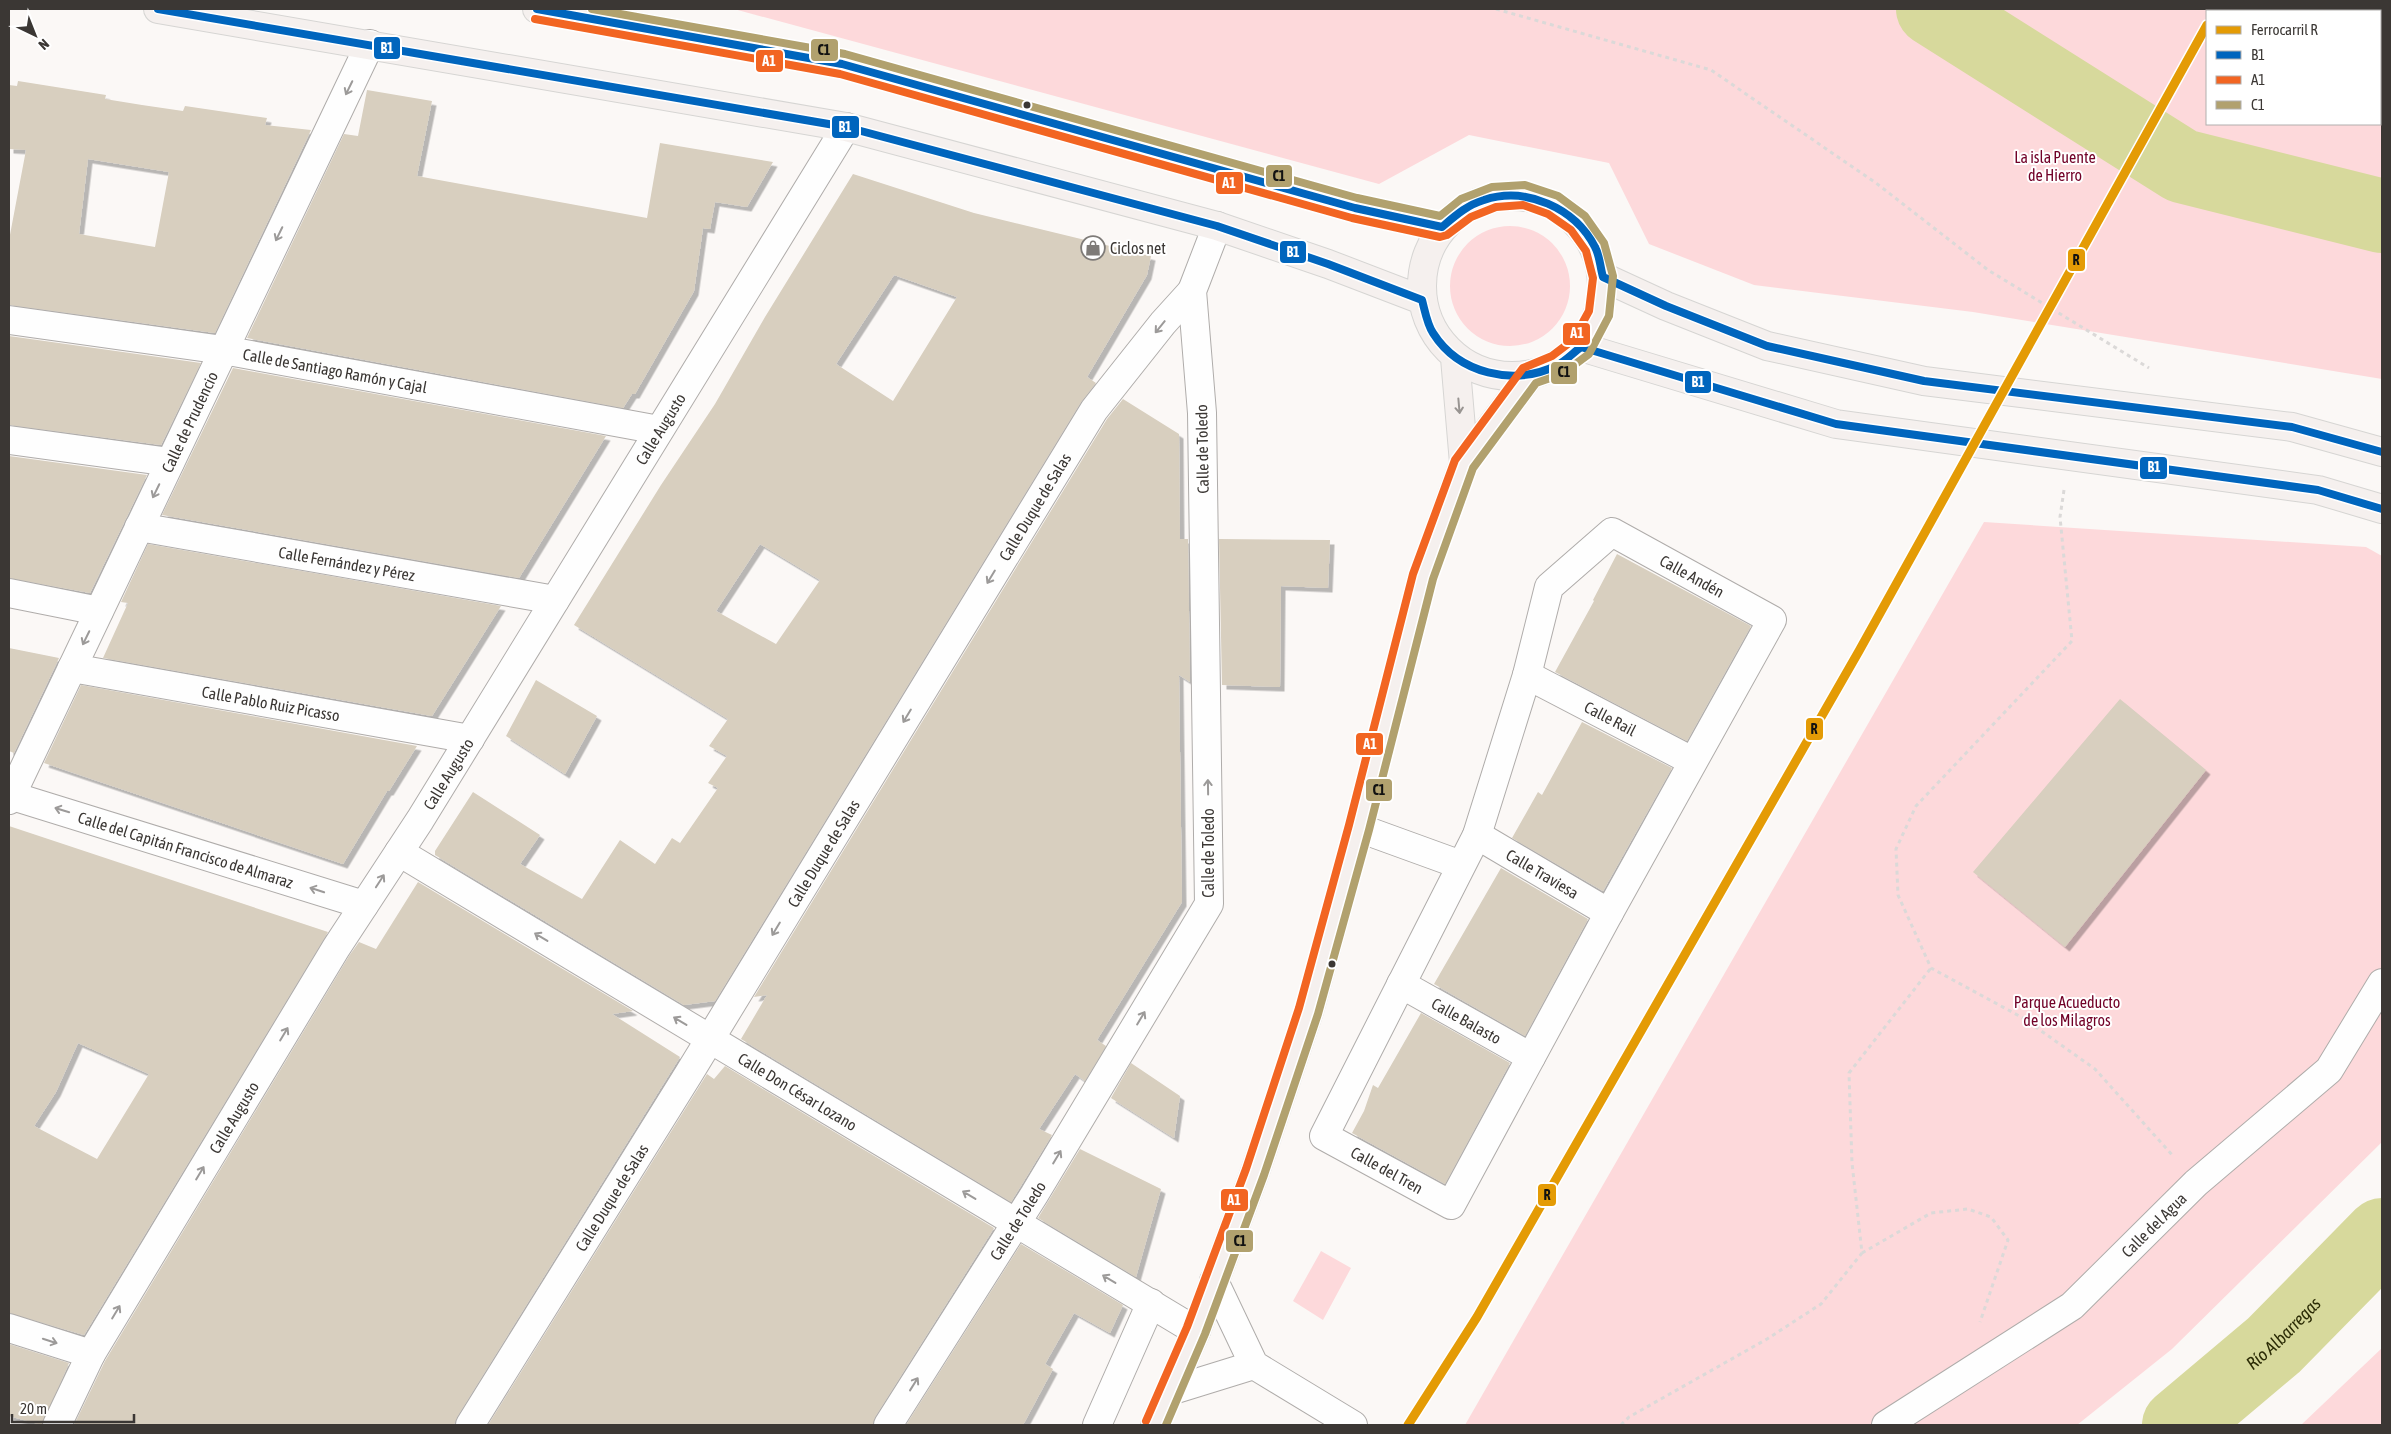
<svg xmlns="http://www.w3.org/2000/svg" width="2391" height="1434" viewBox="0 0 2391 1434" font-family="'Asap Condensed',sans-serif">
  <defs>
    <filter id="shadow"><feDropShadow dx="4.5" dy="4.5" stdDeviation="0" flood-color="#0004"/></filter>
  </defs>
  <rect width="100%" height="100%" fill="#fbf8f6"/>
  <path fill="#fdd9db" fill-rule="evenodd" d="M734 9H2382V379L1973 312 1754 285 1649 244 1609 163 1469 135 1379 184ZM2207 11H2380V124H2207Z
    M1450 286a60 60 0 1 1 120 0a60 60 0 1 1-120 0Z
    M1984 522 2366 547 2382 556V1142L2172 1349 2077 1425H1465Z
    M1321 1251 1351 1268 1323 1320 1293 1301Z
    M2382 1348V1425H2301Z"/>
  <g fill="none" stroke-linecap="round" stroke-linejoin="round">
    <g stroke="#d7d99c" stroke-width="74">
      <path d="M1933 9 2182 166 2382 216"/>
      <path id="s1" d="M2179 1425 2274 1345 2382 1235"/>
    </g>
  </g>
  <path fill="#d8cfbf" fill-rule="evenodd" filter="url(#shadow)" d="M18 81 106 95 105 99 142 105 183 111 185 106 267 118 265 125 311 130 215 333 9 305V240L26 150 9 149V85L17 86ZM88 159 169 172 155 247 79 234Z
    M367 90 432 101 417 176 647 218 660 143 773 162 747 207 715 202 710 229 703 228 694 291 635 394H632L623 408 247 338 344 134 358 136Z
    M853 174 974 213 1151 256 1147 275 1087 377 1096 383 1081 402 715 1001 684 1005 435 855V851L473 792 540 835 520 864 582 899 620 840 655 864 672 838 680 843 718 788 708 783 727 756 709 746 728 719 574 625 661 485 715 404 765 317ZM894 275 957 297 893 401 836 364ZM760 544 820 580 776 644 716 611Z
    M9 336 201 363 161 445 9 425Z
    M233 368 606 436 519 578 162 515Z
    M1123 399 1179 434 1180 539H1188L1190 682 1179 675 1182 902 1097 1040 1106 1046 1085 1081 1075 1074 1039 1129 1052 1135 1011 1202 741 1039 767 995 754 997 1107 419Z
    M9 456 147 475 90 593 9 578Z
    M1219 539 1330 540 1328 588 1281 586 1280 687 1222 685Z
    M148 544 501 606 432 716 103 658 128 603 121 602Z
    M1617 554 1751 626 1687 741 1555 672 1594 601 1593 600Z
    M9 648 59 658 14 753 9 751Z
    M536 680 597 716 565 774 506 736Z
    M81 685 417 746 389 791H387L343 864 44 763Z
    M2120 699 2206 770 2065 947 1973 872Z
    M1582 722 1672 768 1603 891 1512 838 1538 792 1542 795Z
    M9 826 328 932 84 1335 9 1313ZM78 1043 149 1074 97 1159 34 1126 56 1092Z
    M1501 868 1588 919 1525 1036 1434 984Z
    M418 882 633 1011 612 1014 680 1057 457 1417 454 1425H74L105 1361 349 956 359 942 376 949Z
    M1421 1013 1510 1063 1445 1184 1352 1133 1364 1111 1373 1085 1378 1088Z
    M1131 1063 1180 1096 1174 1138 1111 1098Z
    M725 1066 994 1228 875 1417 873 1425H488L707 1074 714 1079Z
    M1080 1149 1161 1189 1136 1277 1038 1218Z
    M1021 1244 1123 1305 1110 1333 1074 1313 1045 1364 1053 1369 1023 1425H906Z
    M9 1344 69 1363 42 1425 9 1416Z"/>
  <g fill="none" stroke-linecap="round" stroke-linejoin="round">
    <g stroke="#afacaa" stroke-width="30">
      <g id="minor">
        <path id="s2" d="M9 320 223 350 659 430"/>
        <path d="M9 440 170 462"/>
        <path id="s3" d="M139 527 555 600"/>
        <path d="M1612 532 1772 620 1609 913 1451 1205 1324 1136 1477 835 1527 675 1549 587Z"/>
        <path d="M9 593 99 611"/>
        <path id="s4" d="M72 668 470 739"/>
        <path id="s5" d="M1527 675 1692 761"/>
        <path id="s6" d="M9 795 364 905"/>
        <path id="s7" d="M9 800 370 44"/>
        <path d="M1359 828 1461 865"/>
        <path id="s8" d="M1477 835 1609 913"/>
        <path id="s9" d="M399 852 1196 1331"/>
        <path id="s10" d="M1401 984 1531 1057"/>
        <path d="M1214 1281 1254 1365 1353 1425"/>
        <path d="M9 1328 91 1354"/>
        <path d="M1170 1391 1254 1365"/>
        <path id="s11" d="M57 1425 91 1354 336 948 420 820 846 127"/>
        <path id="s12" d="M470 1425 688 1075 1094 410 1163 323 1192 291"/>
        <path id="s13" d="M888 1425 1034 1195 1209 904 1202 413 1192 291 1217 226"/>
        <path d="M1097 1425 1151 1303"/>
        <path id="s14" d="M1886 1425 2072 1306 2196 1183 2329 1070 2382 983"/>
      </g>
    </g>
    <g stroke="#d6d5d3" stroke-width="30">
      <path id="major" d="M158 9 846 127 1217 226 1328 264 1422 300
        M537 9 842 64 1355 208 1442 227
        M1422 286a90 90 0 1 1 180 0a90 90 0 1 1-180 0Z
        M1603 277 1666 306 1767 346 1924 381 2292 427 2382 452
        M1581 347 1836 424 2318 490 2382 509
        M1455 358 1464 463
        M1155 1425 1196 1331 1255 1172 1309 1011 1359 828 1423 576 1464 463 1530 375"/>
    </g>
    <path stroke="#dbd9d8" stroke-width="3" stroke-dasharray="4 4" stroke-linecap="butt" d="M1496 9 1711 70 1876 183 1988 270 2149 368
      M2064 490 2060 517 2072 641 1916 806 1896 849 1898 895 1931 968 2023 1018 2095 1069 2174 1157
      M1862 1253 1931 1213 1968 1209 1991 1217 2008 1240 1980 1322
      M1621 1425 1629 1417 1767 1339 1821 1304 1862 1253 1852 1163 1849 1073 1931 968"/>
    <use href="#minor" stroke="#fefefe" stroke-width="28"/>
    <use href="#major" stroke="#f5f0ee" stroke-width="28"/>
    <g stroke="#fff" stroke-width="11">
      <path id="bus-1" d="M158 9 846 127 1217 226 1328 264 1422 300C1425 311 1427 324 1433 333 1459 374 1513 386 1556 366 1566 361 1573 353 1581 347L1836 424 2318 490 2382 509
        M537 9 842 64 1355 208 1442 227C1455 216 1467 205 1484 200 1526 186 1575 208 1595 247 1600 256 1600 267 1603 277L1666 306 1767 346 1924 381 2292 427 2382 452"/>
    </g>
    <g stroke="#fff" stroke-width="11">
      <path id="bus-2" d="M535 19 840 74 1352 218 1440 237 1447 235 1471 217 1496 207 1523 205 1548 214 1571 230 1586 251 1593 278 1589 311 1573 340 1552 356 1523 368 1455 460 1413 574 1349 825 1299 1008 1246 1169 1187 1327 1146 1421"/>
    </g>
    <g stroke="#fff" stroke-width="11">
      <path id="bus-3" d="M592 9 845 54 1357 198 1440 216 1461 199 1492 187 1525 185 1558 196 1585 216 1604 243 1613 276 1609 316 1589 354 1562 374 1536 383 1473 468 1433 579 1369 830 1318 1014 1264 1175 1205 1334 1166 1425"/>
    </g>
    <use href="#bus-1" stroke="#0065bd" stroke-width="8"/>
    <use href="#bus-2" stroke="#f26522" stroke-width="8"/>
    <use href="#bus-3" stroke="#b1a16e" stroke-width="8"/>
    <g stroke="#fff" stroke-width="12">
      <path id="rail-1" d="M1408 1425 1477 1317 1859 651 2207 25"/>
    </g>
    <use href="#rail-1" stroke="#e49b05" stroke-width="9"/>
  </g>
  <defs><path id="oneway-shaft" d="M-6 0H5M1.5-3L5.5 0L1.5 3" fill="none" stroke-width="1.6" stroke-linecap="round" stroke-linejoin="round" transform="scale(1.25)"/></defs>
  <g stroke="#9c9a99">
    <use href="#oneway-shaft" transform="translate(349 88) rotate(116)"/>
    <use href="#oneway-shaft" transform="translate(279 234) rotate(116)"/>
    <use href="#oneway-shaft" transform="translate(1160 327) rotate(129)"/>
    <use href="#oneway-shaft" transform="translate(156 491) rotate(116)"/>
    <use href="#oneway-shaft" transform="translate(991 577) rotate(121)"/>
    <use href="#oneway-shaft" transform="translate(86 638) rotate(116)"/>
    <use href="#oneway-shaft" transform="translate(907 716) rotate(121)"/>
    <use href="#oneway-shaft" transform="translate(1208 787) rotate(-91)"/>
    <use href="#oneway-shaft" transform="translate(62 810) rotate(-163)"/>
    <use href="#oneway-shaft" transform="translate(380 881) rotate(-57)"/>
    <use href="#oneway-shaft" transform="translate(317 890) rotate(-162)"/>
    <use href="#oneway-shaft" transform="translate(776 929) rotate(121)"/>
    <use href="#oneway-shaft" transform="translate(541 937) rotate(-149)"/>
    <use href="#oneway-shaft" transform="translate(1141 1018) rotate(-59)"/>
    <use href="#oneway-shaft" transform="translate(680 1021) rotate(-149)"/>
    <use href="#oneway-shaft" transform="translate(284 1034) rotate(-59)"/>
    <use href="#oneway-shaft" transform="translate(1057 1157) rotate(-59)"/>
    <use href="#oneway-shaft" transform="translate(200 1173) rotate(-59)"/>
    <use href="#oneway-shaft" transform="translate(969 1195) rotate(-149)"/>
    <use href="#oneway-shaft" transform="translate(1109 1279) rotate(-149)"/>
    <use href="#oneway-shaft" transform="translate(116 1312) rotate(-59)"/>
    <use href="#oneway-shaft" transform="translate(50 1341) rotate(18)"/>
    <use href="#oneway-shaft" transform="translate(914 1384) rotate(-58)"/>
  </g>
  <use stroke="#989491" href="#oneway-shaft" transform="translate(1459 406) rotate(85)"/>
  <defs>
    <g id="shop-ring" transform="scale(1.25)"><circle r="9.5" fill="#fff" stroke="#7e7b78" stroke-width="1.5"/><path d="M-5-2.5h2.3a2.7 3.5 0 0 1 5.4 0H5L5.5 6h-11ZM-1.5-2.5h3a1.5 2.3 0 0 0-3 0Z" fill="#7e7b78"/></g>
  </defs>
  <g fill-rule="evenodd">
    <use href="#shop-ring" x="1093" y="248"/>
  </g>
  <g fill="#3b3734" stroke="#fff" stroke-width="2">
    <circle cx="1027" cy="105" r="4.5"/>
    <circle cx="1332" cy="964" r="4.5"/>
  </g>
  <g text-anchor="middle" stroke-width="4" stroke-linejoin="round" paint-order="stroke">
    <g font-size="16" fill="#710027" stroke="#fff">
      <text x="2055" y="163">La isla Puente<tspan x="2055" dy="18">de Hierro</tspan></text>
      <text x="2067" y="1008">Parque Acueducto<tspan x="2067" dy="18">de los Milagros</tspan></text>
    </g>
    <g font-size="16" fill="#3b3734" stroke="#fff" text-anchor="start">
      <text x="1110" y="254">Ciclos net</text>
    </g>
    <g font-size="16" fill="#3b3734" stroke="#fff">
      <text dy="6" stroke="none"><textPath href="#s2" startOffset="330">Calle de Santiago Ramón y Cajal</textPath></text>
      <text dy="6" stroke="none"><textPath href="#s7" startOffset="419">Calle de Prudencio</textPath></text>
      <text dy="6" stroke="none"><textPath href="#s11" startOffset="1165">Calle Augusto</textPath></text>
      <text transform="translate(1202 449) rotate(-91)" y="6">Calle de Toledo</text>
      <text dy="6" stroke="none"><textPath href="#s12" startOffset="1078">Calle Duque de Salas</textPath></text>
      <text dy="6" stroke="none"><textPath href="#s3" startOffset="211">Calle Fernández y Pérez</textPath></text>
      <text transform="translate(1692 576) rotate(29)" y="6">Calle Andén</text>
      <text dy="6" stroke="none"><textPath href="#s4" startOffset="202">Calle Pablo Ruiz Picasso</textPath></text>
      <text dy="6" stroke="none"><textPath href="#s5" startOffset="94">Calle Rail</textPath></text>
      <text dy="6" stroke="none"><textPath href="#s11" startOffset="760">Calle Augusto</textPath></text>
      <text dy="6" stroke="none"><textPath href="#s6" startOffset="185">Calle del Capitán Francisco de Almaraz</textPath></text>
      <text dy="6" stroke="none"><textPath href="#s12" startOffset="672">Calle Duque de Salas</textPath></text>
      <text transform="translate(1208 853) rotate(-90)" y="6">Calle de Toledo</text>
      <text dy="6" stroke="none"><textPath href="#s8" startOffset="76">Calle Traviesa</textPath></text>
      <text dy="6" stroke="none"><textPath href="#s10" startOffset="75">Calle Balasto</textPath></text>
      <text dy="6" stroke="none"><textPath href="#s9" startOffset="465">Calle Don César Lozano</textPath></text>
      <text dy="6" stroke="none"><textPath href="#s11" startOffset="355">Calle Augusto</textPath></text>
      <text transform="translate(1387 1170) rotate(29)" y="6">Calle del Tren</text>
      <text dy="6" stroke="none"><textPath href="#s12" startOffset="268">Calle Duque de Salas</textPath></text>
      <text dy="6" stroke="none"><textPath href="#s13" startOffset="242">Calle de Toledo</textPath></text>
      <text dy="6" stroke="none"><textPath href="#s14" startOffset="336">Calle del Agua</textPath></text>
    </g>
    <g font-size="18" font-style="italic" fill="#2c2c06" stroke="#fff">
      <text dy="6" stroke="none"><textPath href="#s1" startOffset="139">Río Albarregas</textPath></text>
    </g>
  </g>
  <g stroke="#fff" stroke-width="2">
    <rect x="373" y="36" width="28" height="24" rx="5" fill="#0065bd"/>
    <rect x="810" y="38" width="29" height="24" rx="5" fill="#b1a16e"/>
    <rect x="755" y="49" width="29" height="24" rx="5" fill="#f26522"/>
    <rect x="831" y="115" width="29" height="24" rx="5" fill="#0065bd"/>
    <rect x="1265" y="164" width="28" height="24" rx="5" fill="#b1a16e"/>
    <rect x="1215" y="171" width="29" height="24" rx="5" fill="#f26522"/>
    <rect x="1279" y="240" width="28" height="24" rx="5" fill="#0065bd"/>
    <rect x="2067" y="248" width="19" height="24" rx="5" fill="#e49b05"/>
    <rect x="1562" y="322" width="29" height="24" rx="5" fill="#f26522"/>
    <rect x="1550" y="361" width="28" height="24" rx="5" fill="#b1a16e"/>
    <rect x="1684" y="370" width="28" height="24" rx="5" fill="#0065bd"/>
    <rect x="2139" y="456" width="29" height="24" rx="5" fill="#0065bd"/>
    <rect x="1805" y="717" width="19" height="24" rx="5" fill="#e49b05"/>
    <rect x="1355" y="732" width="29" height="24" rx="5" fill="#f26522"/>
    <rect x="1365" y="778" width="28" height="24" rx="5" fill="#b1a16e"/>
    <rect x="1537" y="1183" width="20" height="24" rx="5" fill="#e49b05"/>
    <rect x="1220" y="1188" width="29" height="24" rx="5" fill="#f26522"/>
    <rect x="1225" y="1229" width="29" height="24" rx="5" fill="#b1a16e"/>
  </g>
  <g font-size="14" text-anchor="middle" font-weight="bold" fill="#fff">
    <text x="387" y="53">B1</text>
    <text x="769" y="66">A1</text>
    <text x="845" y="132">B1</text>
    <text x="1229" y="188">A1</text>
    <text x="1293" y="257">B1</text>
    <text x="1577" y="338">A1</text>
    <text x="1698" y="387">B1</text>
    <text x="2154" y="472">B1</text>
    <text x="1370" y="749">A1</text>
    <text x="1234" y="1205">A1</text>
  </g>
  <g font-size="14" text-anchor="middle" font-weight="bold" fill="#111">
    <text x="824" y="55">C1</text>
    <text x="1279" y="181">C1</text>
    <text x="2076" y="265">R</text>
    <text x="1564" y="377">C1</text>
    <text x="1814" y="734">R</text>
    <text x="1379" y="795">C1</text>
    <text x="1547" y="1200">R</text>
    <text x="1240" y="1246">C1</text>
  </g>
  <rect width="2391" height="1434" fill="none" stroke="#3b3734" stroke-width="20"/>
  <rect x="2206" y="10" width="175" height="115" fill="#ffffff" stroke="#b1afae"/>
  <rect x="2216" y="26" width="25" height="8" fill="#e49b05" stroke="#b1afae"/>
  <text x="2251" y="35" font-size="15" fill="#3b3734">Ferrocarril R</text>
  <rect x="2216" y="51" width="25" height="8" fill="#0065bd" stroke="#b1afae"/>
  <text x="2251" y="60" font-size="15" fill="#3b3734">B1</text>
  <rect x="2216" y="76" width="25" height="8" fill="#f26522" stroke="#b1afae"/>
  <text x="2251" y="85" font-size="15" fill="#3b3734">A1</text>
  <rect x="2216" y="101" width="25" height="8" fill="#b1a16e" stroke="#b1afae"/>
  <text x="2251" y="110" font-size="15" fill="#3b3734">C1</text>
  <g transform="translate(35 35) rotate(137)" stroke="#ffffff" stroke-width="4" paint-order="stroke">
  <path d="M0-4L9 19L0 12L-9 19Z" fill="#3b3734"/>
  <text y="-8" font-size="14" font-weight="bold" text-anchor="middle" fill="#3b3734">N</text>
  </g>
  <path d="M12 1414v8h122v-8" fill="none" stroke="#3b3734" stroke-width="2.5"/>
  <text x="20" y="1414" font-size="15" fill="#3b3734" stroke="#ffffff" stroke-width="4" paint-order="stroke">20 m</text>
</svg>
